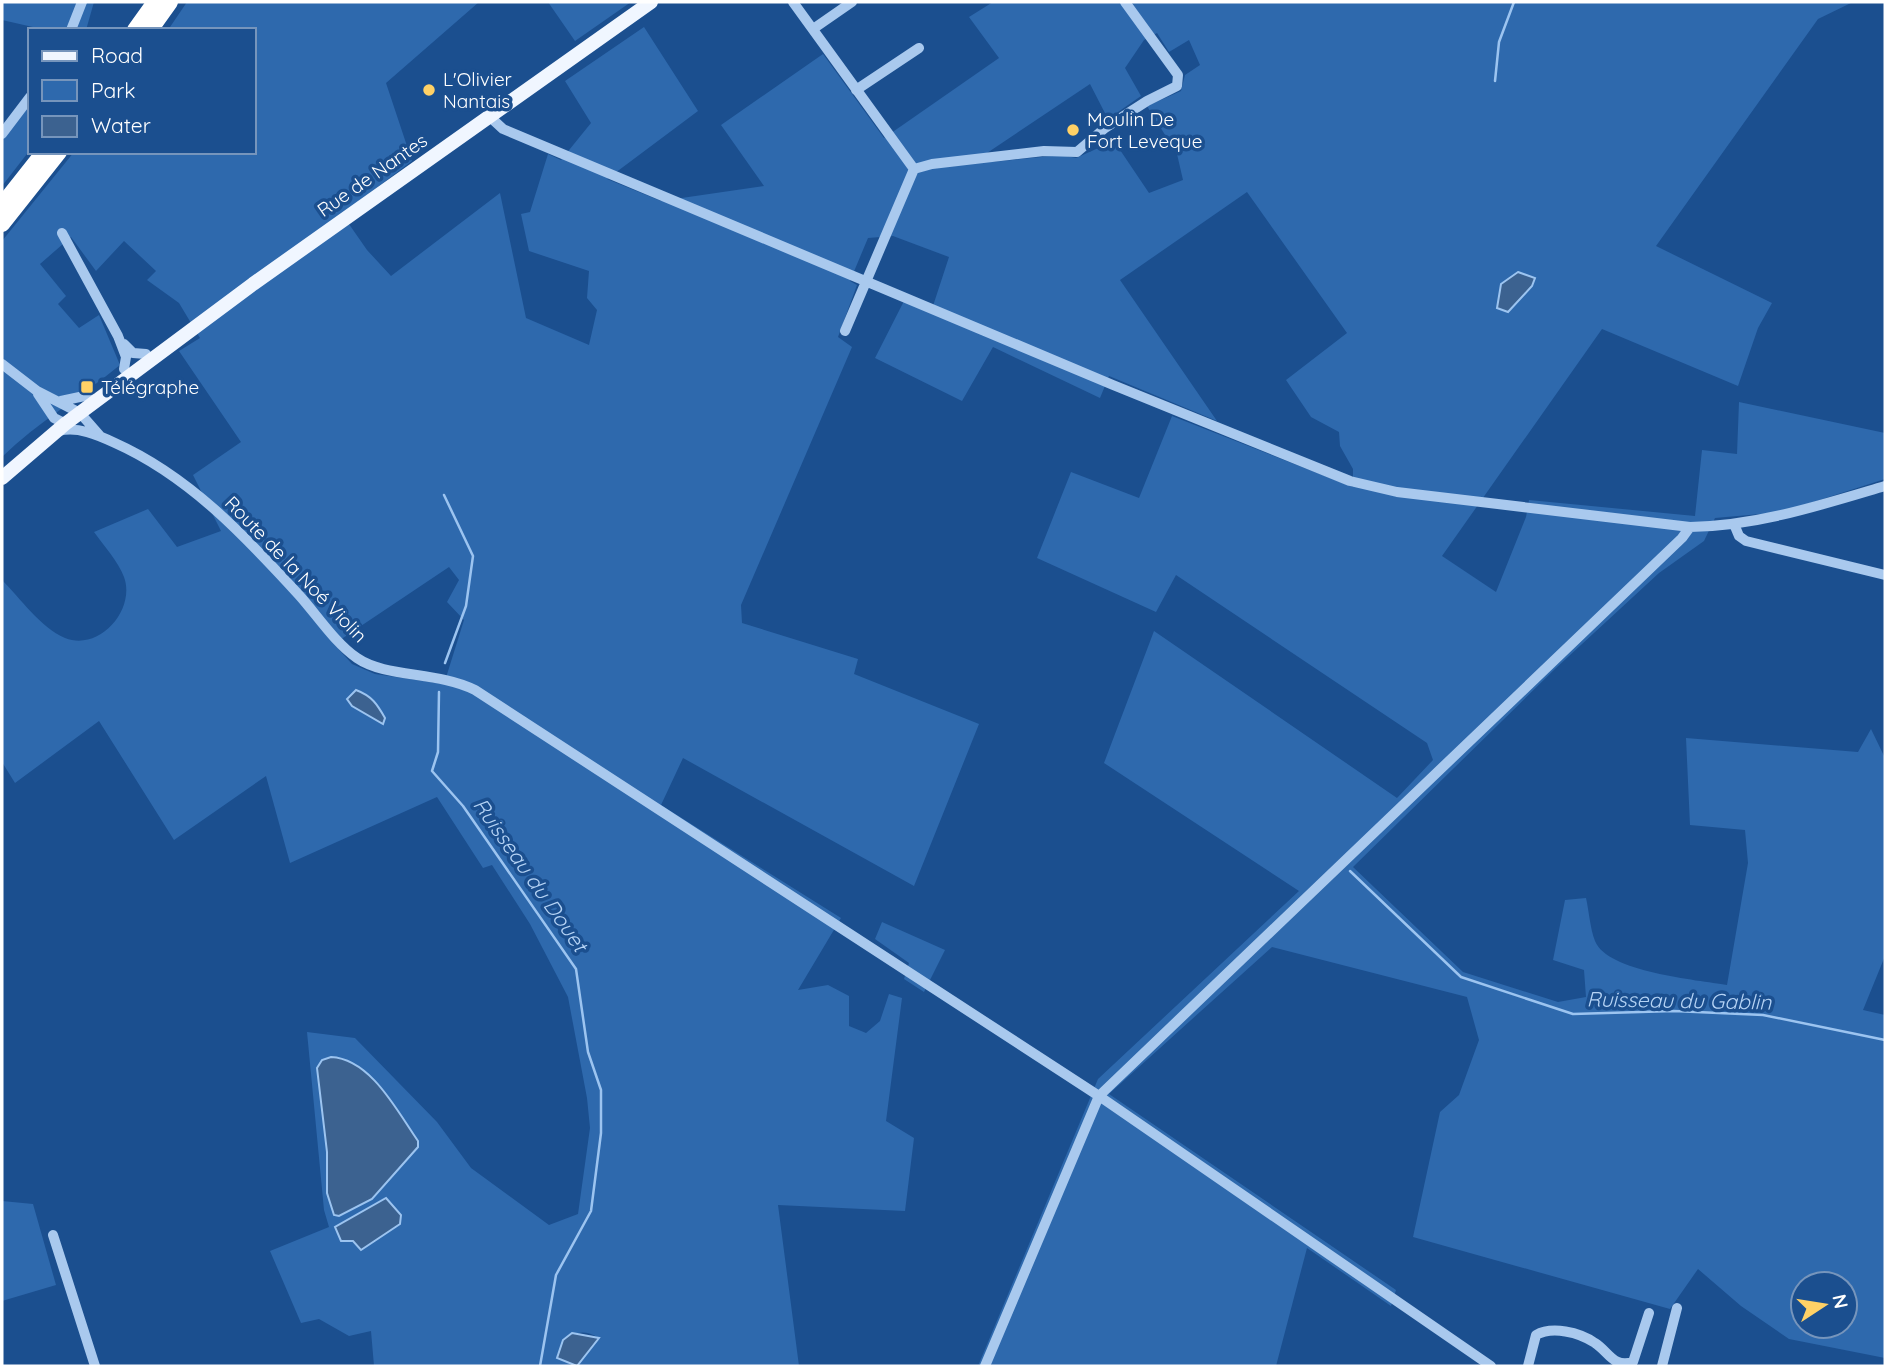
<svg xmlns="http://www.w3.org/2000/svg" width="1887" height="1368" viewBox="0 0 1887 1368" font-family="Quicksand,sans-serif">
  <rect width="100%" height="100%" fill="#1b4f8f"/>
  <path fill="#2e69ad" fill-rule="evenodd" d="M2 2H94L86 30H46L2 20Z
    M187 2H479L386 83 412 161 342 214 367 250 391 276 500 193 526 318 589 345 597 310 587 298 589 271 529 251 521 214 530 212 548 154 561 160 591 123 565 81 644 27 698 111 607 179 661 201 764 186 721 125 823 54 884 138 999 58 969 17 993 2H1853L1818 19 1656 246 1772 303 1758 328 1738 386 1602 329 1442 556 1496 592 1526 517 1529 500 1695 516 1702 450 1737 454 1739 402 1885 433V479L1782 512 1715 518 1704 541 1659 573 1556 668 1353 867 1463 972 1558 1002 1586 997 1584 970 1553 960 1565 900 1586 898C1589 911 1590 928 1595 941 1607 972 1698 980 1727 985L1748 863 1745 830 1690 825 1686 738 1858 752 1871 729 1885 758V956L1863 1010 1885 1015V1358L1789 1339 1741 1306 1698 1269 1670 1309 1413 1237 1440 1112 1459 1095 1479 1040 1467 997 1272 947 1109 1094 1396 1290 1391 1306 1307 1248 1276 1366H978L1098 1079 1299 891 1104 763 1154 631 1397 798 1433 760 1427 743 1176 575 1156 612 1037 558 1071 472 1139 498 1172 416 1353 487V469L1340 446 1339 432 1311 417 1286 380 1347 333 1247 192 1120 280 1217 421 1109 376 1100 398 993 347 962 401 875 358 904 301 931 312 949 257 893 236 868 238 850 281 857 285 838 337 852 347 741 605 742 623 858 659 854 674 979 724 914 886 683 758 661 805 841 918 798 990 828 985 849 996V1026L866 1033 880 1021 889 994 902 998 886 1121 914 1138 905 1211 778 1205 799 1366H577L599 1338C579 1326 565 1335 557 1355L572 1366H374L371 1331 349 1336 319 1319 301 1323 270 1251 329 1227 324 1210 307 1032 355 1038 437 1122 471 1168 549 1225 578 1214 590 1128 587 1098 568 997 530 924 492 865 483 868 437 797 290 863 266 776 174 840 99 721 15 783 2 762V580C21 599 40 627 65 638 99 652 136 610 124 577 118 561 104 546 94 532L148 509 177 547 221 531 193 475 241 442 179 351 200 338 179 303 147 280 156 271 124 241 96 271 71 237 40 264 66 296 58 304 79 328 99 315 120 365C81 397 38 422 2 457V241L74 152H254V30H168ZM1157 33 1169 52 1189 40 1200 65 1185 75 1181 91 1147 106 1177 154 1183 180 1149 193 1114 141 1076 158 1062 155 992 162 987 153 1090 84 1108 119 1141 96 1125 68 1144 40ZM449 567 459 580 447 602 464 620 444 684 375 674 352 664 334 644ZM383 1199 400 1224 361 1250 353 1241H341L340 1225ZM1803 1284H1845V1326H1803Z
    M548 2H631L575 41Z
    M30 104V150L2 186V139Z
    M882 922 945 950 924 992 904 979 909 963 875 939Z
    M2 1201 33 1204 56 1285 2 1301Z"/>
  <path fill="#3c6290" stroke="#9cc4f0" stroke-width="2" d="M1518 272 1535 278 1532 286 1508 312 1497 308 1501 284Z
    M356 690C372 696 377 704 385 718L383 724 352 706 347 699Z
    M331 1057C371 1059 397 1111 418 1141V1147L372 1199 339 1216 334 1215 327 1193V1152L317 1068 322 1060Z
    M386 1198 401 1215 400 1224 361 1250 353 1241H341L335 1227Z
    M572 1333 599 1338 577 1366 557 1358 563 1340Z"/>
  <g fill="none" stroke-linecap="round" stroke-linejoin="round">
    <path stroke="#9cc4f0" stroke-width="2.5" d="M1495 81 1499 42 1514 2
      M444 495 473 556 466 606 445 663
      M439 692 438 752 432 771 463 806 576 969 588 1052 601 1090V1133L591 1211 556 1275 540 1366
      M1350 871 1461 977 1573 1014 1674 1011 1763 1015 1885 1040"/>
    <path stroke="#a9c9ee" stroke-width="10" d="M793 2 914 169 845 331
      M813 29 852 2
      M71 30 82 2
      M856 90 919 48
      M489 116 503 129 1113 385 1350 481 1397 492 1690 527C1757 526 1821 505 1885 486
      M2 134 30 97
      M914 169 932 164 1044 151 1077 152 1105 128 1147 101 1177 86 1178 75 1125 2
      M62 233 118 336 126 357 124 369
      M124 344 133 353 146 354
      M2 364 37 391 80 413 101 437
      M38 394 54 418 70 426
      M61 401 89 395
      M59 431C77 426 98 435 115 443 189 476 245 536 299 595 317 615 335 643 357 658 386 678 437 671 475 690L1099 1096 1491 1366
      M1734 524 1739 536 1746 541 1885 575
      M53 1235 95 1366
      M985 1366 1099 1096 1682 538 1690 527
      M1528 1366 1536 1335C1552 1326 1579 1332 1595 1343 1609 1352 1613 1368 1633 1362L1649 1313
      M1662 1366 1677 1308"/>
    <path stroke="#f0f6ff" stroke-width="14" d="M2 478 65 424 253 284 651 2"/>
    <path stroke="#fff" stroke-width="16" d="M135 30 155 2
      M150 30 170 2
      M2 205 44 152
      M2 224 59 152"/>
  </g>
  <g fill="#ffd166" stroke="#1b4f8f" stroke-width="2.5">
    <circle cx="429" cy="90" r="7"/>
    <circle cx="1073" cy="130" r="7"/>
    <rect x="80" y="380" width="14" height="14" rx="3.5"/>
  </g>
  <g text-anchor="middle" stroke-width="7" stroke-linejoin="round" paint-order="stroke">
    <g font-size="19" fill="#fff" stroke="#1b4f8f" text-anchor="start">
      <text x="443" y="86">L'Olivier<tspan x="443" dy="22">Nantais</tspan></text>
      <text x="1087" y="126">Moulin De<tspan x="1087" dy="22">Fort Leveque</tspan></text>
      <text x="101" y="394">Télégraphe</text>
    </g>
    <g font-size="19" fill="#fff" stroke="#1b4f8f">
      <text transform="translate(372 175) rotate(-35)" y="7">Rue de Nantes</text>
      <text transform="translate(296 569) rotate(46)" y="7">Route de la Noé Violin</text>
    </g>
    <g font-size="21" font-style="italic" fill="#b5d3f5" stroke="#1b4f8f">
      <text transform="translate(530 875) rotate(55)" y="7">Ruisseau du Douet</text>
      <text transform="translate(1679 1001) rotate(1)" y="7">Ruisseau du Gablin</text>
    </g>
  </g>
  <rect width="1887" height="1368" fill="none" stroke="#ffffff" stroke-width="7"/>
  <rect x="28" y="28" width="228" height="126" fill="#1b4f8f" stroke="#7695bc" stroke-width="2"/>
  <rect x="42" y="51" width="35" height="10" fill="#f0f6ff" stroke="#7695bc" stroke-width="2"/>
  <text x="91" y="63" font-size="21" fill="#ffffff">Road</text>
  <rect x="42" y="80" width="35" height="21" fill="#2e69ad" stroke="#7695bc" stroke-width="2"/>
  <text x="91" y="98" font-size="21" fill="#ffffff">Park</text>
  <rect x="42" y="116" width="35" height="21" fill="#3c6290" stroke="#7695bc" stroke-width="2"/>
  <text x="91" y="133" font-size="21" fill="#ffffff">Water</text>
  <g transform="translate(1824 1305) rotate(78)"><circle r="33" fill="#1b4f8f" stroke="#7695bc" stroke-width="2"/>
  <path d="M0-5L12 26L0 18L-12 26Z" fill="#ffd166"/>
  <text y="-10" font-size="19" font-weight="bold" text-anchor="middle" fill="#ffffff">N</text>
  </g>
</svg>
